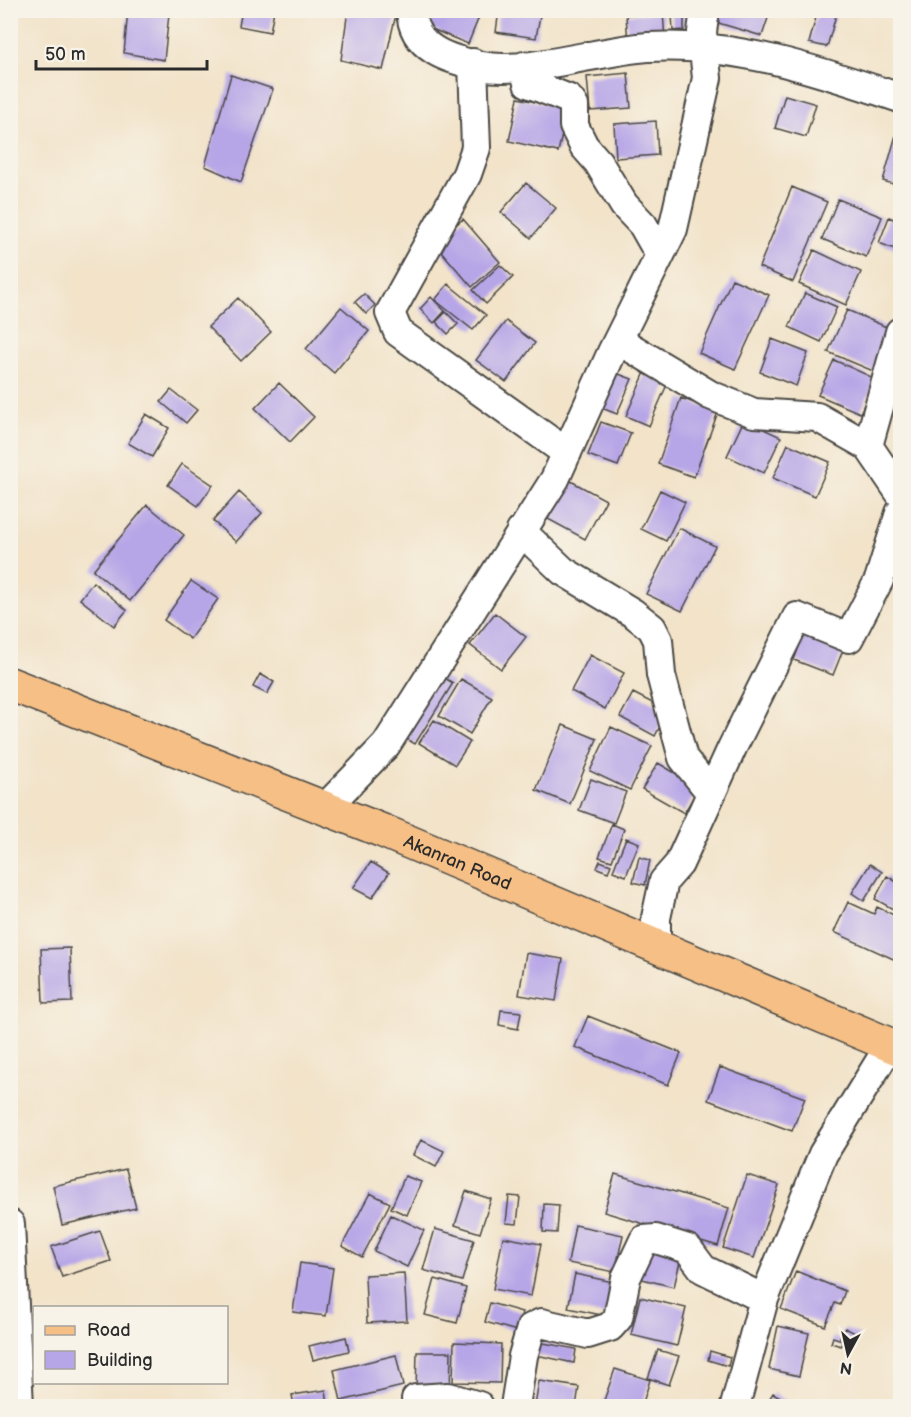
<svg xmlns="http://www.w3.org/2000/svg" width="911" height="1417" viewBox="0 0 911 1417" font-family="'Balsamiq Sans',sans-serif">
  <rect width="100%" height="100%" fill="#f7f3e8"/>
  <filter id="ink" filterUnits="userSpaceOnUse"><feTurbulence type="fractalNoise" baseFrequency=".0167" numOctaves="2"/><feDisplacementMap in="SourceGraphic" scale="12" xChannelSelector="R" yChannelSelector="G"/><feConvolveMatrix kernelMatrix="1 2 1 2 8 2 1 2 1" color-interpolation-filters="sRGB"/></filter>
  <filter id="wash" filterUnits="userSpaceOnUse"><feTurbulence type="fractalNoise" baseFrequency=".008" numOctaves="4" result="noise"/><feDisplacementMap in="SourceGraphic" scale="24" xChannelSelector="R" yChannelSelector="G"/><feGaussianBlur stdDeviation="1.35" result="paint"/><feColorMatrix in="noise" values="0 0 0 0 0 0 0 0 0 0 0 0 0 0 0 0 0 1.4 0 .05"/><feComposite in="paint" operator="in"/></filter>
  <g filter="url(#wash)">
    <rect width="100%" height="100%" fill="#f2e3c9"/>
    <g id="blocks">
      <path fill="#b7a6e7" d="M128 10H154L169 14 164 60 124 53Z
        M242 10H274L270 32 239 26Z
        M348 10H397L383 70 341 60Z
        M426 10H477L481 12 468 44 420 24Z
        M499 10H541L536 38 496 32Z
        M718 10H743L768 18 762 36 715 22Z
        M818 10 837 12 827 47 809 43Z
        M663 12 665 40 628 43 626 15Z
        M684 14V30L673 31 672 15Z
        M628 73 631 108 590 111 587 77Z
        M231 75 273 89 241 182 205 166Z
        M785 95 816 104 806 137 775 128Z
        M518 98 568 109 558 152 509 141Z
        M656 121 658 155 616 158 614 124Z
        M900 121V186L883 181Z
        M526 183 556 208 531 238 501 212Z
        M792 187 827 202 793 282 759 267Z
        M838 199 882 217 866 257 822 239Z
        M889 217 900 222V251L879 243Z
        M463 219 500 262 472 287 434 243Z
        M814 250 861 272 846 305 799 284Z
        M500 265 513 277 486 304 473 290Z
        M732 279 769 295 735 369 699 353Z
        M448 284 486 315 473 330 435 300Z
        M805 293 837 307 821 342 789 327Z
        M364 294 375 305 366 314 355 302Z
        M431 297 445 311 434 323 420 309Z
        M238 298 271 332 241 361 208 327Z
        M341 307 369 331 334 373 306 349Z
        M847 310 891 329 873 371 828 352Z
        M446 312 458 324 448 334 436 322Z
        M506 321 535 343 506 382 476 360Z
        M772 339 808 353 796 386 760 372Z
        M834 360 876 379 860 413 818 395Z
        M608 370 632 379 617 414 594 405Z
        M646 370 669 380 649 426 626 416Z
        M279 383 314 417 290 442 255 408Z
        M171 390 197 410 186 423 161 402Z
        M681 398 718 412 694 477 658 464Z
        M146 414 169 428 152 457 128 443Z
        M744 420 781 437 764 473 727 456Z
        M601 422 631 433 618 466 588 455Z
        M788 444 830 462 815 496 773 478Z
        M182 464 213 485 198 506 168 485Z
        M569 480 606 500 585 539 548 519Z
        M660 490 685 502 666 541 641 529Z
        M239 492 262 513 236 542 213 521Z
        M147 505 184 535 130 601 93 570Z
        M679 528 715 546 682 611 646 594Z
        M191 581 218 599 190 639 164 620Z
        M93 582 127 610 114 626 80 599Z
        M495 613 526 637 501 669 470 645Z
        M805 630 845 645 833 675 794 660Z
        M590 655 624 673 605 709 571 691Z
        M260 674 274 682 267 694 253 687Z
        M438 674 453 683 415 744 400 735Z
        M461 679 492 697 470 734 439 716Z
        M633 693 668 711 655 736 620 717Z
        M434 720 470 742 455 765 419 743Z
        M563 725 597 739 570 804 536 790Z
        M611 727 652 746 630 790 590 771Z
        M658 763 699 787 684 813 642 789Z
        M591 779 626 792 614 823 579 810Z
        M612 824 624 829 612 861 599 857Z
        M626 838 639 843 626 876 613 871Z
        M639 857 650 860 645 885 633 882Z
        M600 861 611 865 608 872 597 868Z
        M371 862 389 873 372 898 353 888Z
        M870 864 882 872 864 901 852 893Z
        M887 876 900 884V913L875 899Z
        M848 902 874 914 877 907 900 918V962L834 932Z
        M70 948 72 1002 43 1003 41 949Z
        M526 953 563 959 556 1001 519 995Z
        M501 1010 521 1012 518 1029 499 1025Z
        M588 1016 681 1053 668 1085 575 1047Z
        M720 1067 805 1098 792 1131 708 1100Z
        M421 1140 444 1151 436 1167 413 1155Z
        M126 1169 136 1208 62 1225 53 1186Z
        M615 1174 729 1208 718 1246 604 1212Z
        M747 1175 779 1185 754 1258 723 1248Z
        M405 1176 421 1182 407 1215 391 1208Z
        M466 1191 491 1199 480 1233 455 1225Z
        M370 1193 390 1203 362 1257 342 1246Z
        M509 1196 520 1197 517 1224 506 1223Z
        M544 1204 559 1205 557 1233 543 1232Z
        M391 1215 424 1230 407 1267 374 1251Z
        M575 1225 623 1235 615 1272 568 1263Z
        M435 1229 474 1240 462 1281 423 1270Z
        M100 1231 111 1261 62 1277 51 1247Z
        M503 1237 541 1244 531 1296 493 1289Z
        M646 1244 682 1253 674 1287 638 1278Z
        M300 1263 333 1268 326 1316 293 1312Z
        M796 1271 845 1291 840 1305 835 1303 825 1326 781 1309Z
        M404 1273 407 1321 367 1323 365 1275Z
        M575 1274 613 1282 606 1316 568 1308Z
        M435 1279 466 1288 457 1323 425 1315Z
        M640 1297 686 1308 677 1346 631 1335Z
        M490 1303 522 1312 517 1331 485 1322Z
        M778 1326 809 1333 799 1376 769 1369Z
        M845 1328 859 1335 854 1344 840 1337Z
        M346 1337 349 1351 313 1360 309 1346Z
        M833 1337 842 1340 841 1346 831 1343Z
        M454 1342 501 1344 500 1383 453 1382Z
        M538 1342 576 1349 574 1363 536 1355Z
        M658 1350 679 1356 669 1385 648 1378Z
        M710 1351 730 1357 728 1366 708 1360Z
        M417 1352H451L450 1392 416 1391Z
        M396 1355 403 1386 341 1401 334 1370Z
        M615 1369 650 1380 642 1406H602Z
        M539 1381 579 1387 576 1406H535Z
        M326 1390 328 1406H294L292 1395Z
        M773 1393 796 1406H765Z
        M35 1402 112 1405V1406H36Z"/>
    </g>
  </g>
  <g filter="url(#ink)">
    <use href="#blocks" fill-opacity="0" stroke="#494743" stroke-width="1.5"/>
    <g fill="none" stroke-linecap="round" stroke-linejoin="round">
      <g stroke="#494743" stroke-width="32">
        <path id="minor" d="M411 10C412 49 449 60 482 66 525 75 601 50 648 47 735 42 820 71 900 98
          M473 63 476 148 467 174 390 313 398 332 567 453
          M524 66 528 83 569 99 574 106V126L584 146 598 162 624 205 643 225 660 255
          M618 340 710 395 754 413 817 417 868 446 900 493
          M868 446 900 332
          M521 531 563 571 633 613 652 628 658 640 661 675 683 758 711 793
          M325 808 386 745 555 479 612 352 673 229 707 78 702 32 705 10
          M656 946V918L664 881 679 864 732 748 797 617 849 638 879 580 900 513
          M10 1224 19 1406
          M416 1399 448 1397 479 1406
          M515 1406 523 1356 531 1328 541 1323 588 1334 610 1327 618 1318 626 1278 644 1240 656 1239 688 1249 703 1269 764 1299
          M735 1406 764 1299 823 1154 890 1045"/>
      </g>
      <g stroke="#494743" stroke-width="36">
        <g id="major">
          <path id="s1" d="M10 684 383 831 900 1049"/>
        </g>
      </g>
      <use href="#minor" stroke="#fff" stroke-width="28"/>
      <use href="#major" stroke="#f5bf86" stroke-width="33"/>
    </g>
  </g>
  <g text-anchor="middle" stroke-width="4.5" stroke-linejoin="round" paint-order="stroke">
    <g font-size="18" fill="#2b2b2b" stroke="#f7f3e8">
      <text dy="6" stroke="none"><textPath href="#s1" startOffset="482">Akanran Road</textPath></text>
    </g>
  </g>
  <rect width="911" height="1417" fill="none" stroke="#f7f3e8" stroke-width="36"/>
  <rect x="33" y="1306" width="195" height="78" fill="#f7f3e8" stroke="#a5a39c" stroke-width="1.5"/>
  <rect x="45" y="1326" width="30" height="9" fill="#f5bf86" stroke="#a5a39c" stroke-width="1.5"/>
  <text x="87" y="1336" font-size="18" fill="#2b2b2b">Road</text>
  <rect x="45" y="1351" width="30" height="18" fill="#b7a6e7" stroke="#a5a39c" stroke-width="1.5"/>
  <text x="87" y="1366" font-size="18" fill="#2b2b2b">Building</text>
  <g transform="translate(848 1354) rotate(188)" stroke="#f7f3e8" stroke-width="4.5" paint-order="stroke">
  <path d="M0-4.5L10 22L0 15L-10 22Z" fill="#2b2b2b"/>
  <text y="-9" font-size="16" font-weight="bold" text-anchor="middle" fill="#2b2b2b">N</text>
  </g>
  <path d="M36 60v9h171v-9" fill="none" stroke="#2b2b2b" stroke-width="3"/>
  <text x="45" y="60" font-size="18" fill="#2b2b2b" stroke="#f7f3e8" stroke-width="4.5" paint-order="stroke">50 m</text>
</svg>
